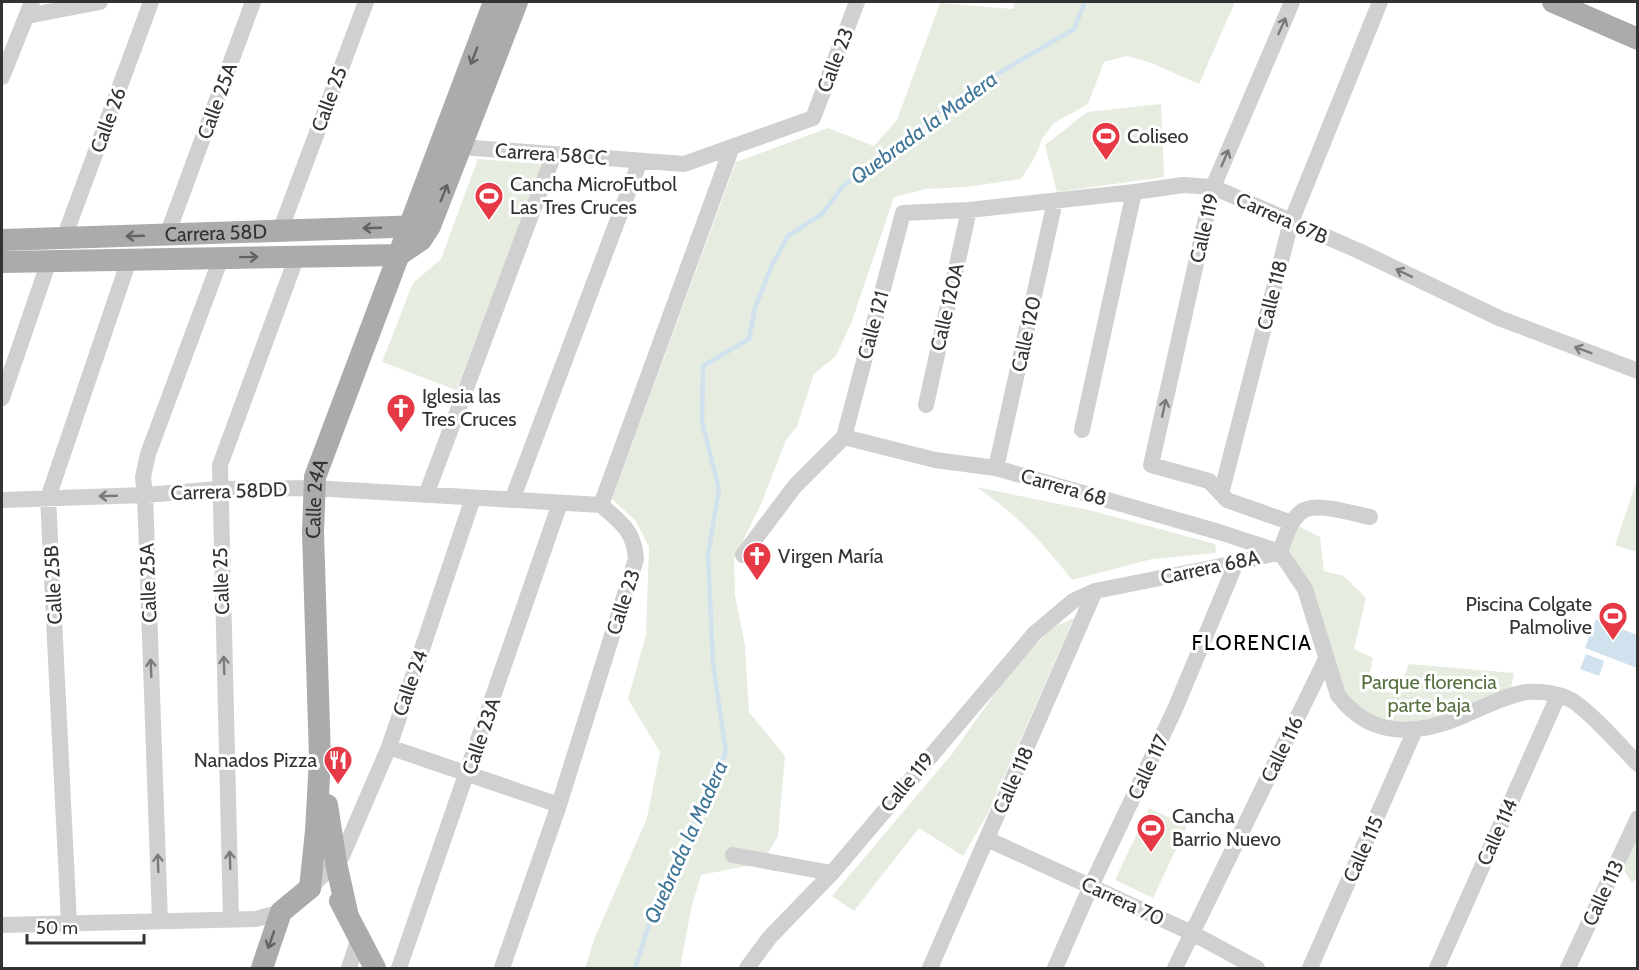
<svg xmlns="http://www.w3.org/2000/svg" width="1639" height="970" viewBox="0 0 1639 970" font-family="Cabin,sans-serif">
  <rect width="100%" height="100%" fill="#fff"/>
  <path fill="#e6ecdf" d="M1014 2H1235L1199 84 1149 62 1127 56 1104 62 1088 104 1054 123 1042 139 1035 157 1021 179 965 187 926 189 894 197 852 321 836 356 814 374 797 426 786 440 761 504 734 559 735 595 745 646 749 712 785 756 778 836 762 863 701 875 691 909 680 968H585L594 940 647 818 660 752 628 699 646 635 649 547 636 521 612 499 736 162 828 128 874 146 897 120 940 3 1013 9Z
    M1161 104 1164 177 1057 192 1045 145 1087 112Z
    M478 159 544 164 456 390 382 362 413 283 441 259Z
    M1637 480 1638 552H1637L1615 545Z
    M976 487 1089 510 1215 544 1216 553 1152 559 1072 580C1043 543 1016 513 976 487Z
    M1292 523 1320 537 1324 571 1344 576 1366 598 1354 649 1373 658 1367 688 1397 694 1409 664 1514 673 1509 697 1412 724 1378 721 1351 703 1280 552Z
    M1074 618 988 813 963 856 919 828 854 911 832 896 952 754 1008 675 1052 628Z
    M1149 808 1187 826 1153 898 1115 880Z
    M1637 828V878L1632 883 1619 863Z"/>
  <path fill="#cfe2ee" d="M1596 619 1637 635V668L1585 648Z
    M1586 654 1604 661 1599 676 1580 669Z"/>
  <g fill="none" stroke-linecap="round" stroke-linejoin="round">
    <path stroke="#cfe2ee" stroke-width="4.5" d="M635 968 655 906 726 752 713 663 708 555 719 489 702 422 703 366 749 339 755 308 771 267 788 236 822 214 843 186 963 94 1074 29 1085 2"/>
    <path stroke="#d0d0d0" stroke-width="16" d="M27 16 100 2
      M2 77 32 2
      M461 147 684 164 813 118 857 2
      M280 231 366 2
      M167 235 253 2
      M64 238 151 2
      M2 398 49 261
      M926 405 969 210
      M1082 430 1134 192
      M844 437 935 460 996 468 1219 532 1280 552
      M996 468 1055 201
      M1221 494 1291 222 1380 2
      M426 495 554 154
      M2 500 145 495 219 489 313 488 601 505
      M512 500 640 161
      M1292 523 1227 500 1209 481 1151 465 1213 187 1292 2
      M1280 552 1305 589 1338 695C1369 737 1413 736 1458 718 1480 709 1503 696 1526 692 1539 691 1555 693 1567 698 1584 704 1623 749 1638 764
      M1280 552C1285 539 1289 522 1300 513 1313 500 1353 514 1370 517
      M743 555 795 486 844 437 903 213 969 210 1134 192 1183 185 1213 187 1359 251 1499 318 1638 371
      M389 747 559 805
      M987 839 1192 933 1257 968
      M733 855 832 873
      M310 888 342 856 389 747 473 498
      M231 919 220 465 297 256
      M160 921 145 495 143 477 148 454 221 258
      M69 923 48 498 129 260
      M2 925 256 919 281 912
      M349 968 359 938
      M399 968 560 503
      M502 968 559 805 636 559C634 530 621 523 601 505L732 147
      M747 968 770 937 832 873 1035 633 1073 601 1095 591 1236 563 1280 552
      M930 968 1095 591
      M1055 968 1091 886 1175 709 1236 563
      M1175 968 1326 659
      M1310 968 1415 730
      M1437 968 1558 696
      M1568 968 1638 818"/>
    <g stroke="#ababab" stroke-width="22">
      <path d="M1553 2 1638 39"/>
      <path id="s1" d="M2 240 423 226"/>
      <path d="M2 262 399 255 421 240 430 226 517 2"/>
      <path d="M327 805 336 863 347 912"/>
      <path id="s2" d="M310 888 316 831 320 759 313 532 315 477 494 2"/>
      <path d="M340 901 375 968"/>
      <path d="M262 968 281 912 310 888"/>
    </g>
  </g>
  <defs><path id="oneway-shaft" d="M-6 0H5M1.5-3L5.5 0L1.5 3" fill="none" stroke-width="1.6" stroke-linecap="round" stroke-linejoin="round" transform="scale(1.5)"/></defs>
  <g stroke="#7a7a7a">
    <use href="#oneway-shaft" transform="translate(1282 26) rotate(-66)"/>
    <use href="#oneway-shaft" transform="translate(1225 158) rotate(-67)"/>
    <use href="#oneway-shaft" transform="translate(1404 273) rotate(-154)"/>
    <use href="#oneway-shaft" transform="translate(1583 350) rotate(-159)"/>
    <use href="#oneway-shaft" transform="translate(1164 408) rotate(-78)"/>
    <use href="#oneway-shaft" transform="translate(108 496) rotate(178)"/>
    <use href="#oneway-shaft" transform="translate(224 665) rotate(-92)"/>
    <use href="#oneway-shaft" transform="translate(151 668) rotate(-92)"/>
    <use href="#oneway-shaft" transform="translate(230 860) rotate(-92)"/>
    <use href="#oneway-shaft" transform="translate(158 863) rotate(-92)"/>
  </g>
  <g stroke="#636363">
    <use href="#oneway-shaft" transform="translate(474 56) rotate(111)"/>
    <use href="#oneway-shaft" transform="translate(444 193) rotate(-68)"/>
    <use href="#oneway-shaft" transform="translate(372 228) rotate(178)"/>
    <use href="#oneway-shaft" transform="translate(135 236) rotate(178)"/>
    <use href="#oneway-shaft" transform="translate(249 257) rotate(-1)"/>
    <use href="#oneway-shaft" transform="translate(271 940) rotate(109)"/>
  </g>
  <defs>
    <g id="stadium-pin" transform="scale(1.5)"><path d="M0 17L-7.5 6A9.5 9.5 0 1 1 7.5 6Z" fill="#e63946" stroke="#fff"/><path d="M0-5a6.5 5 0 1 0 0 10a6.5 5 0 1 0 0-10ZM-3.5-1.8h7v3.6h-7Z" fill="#fff"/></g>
    <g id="church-pin" transform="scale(1.5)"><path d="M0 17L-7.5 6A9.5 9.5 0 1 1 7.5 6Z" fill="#e63946" stroke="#fff"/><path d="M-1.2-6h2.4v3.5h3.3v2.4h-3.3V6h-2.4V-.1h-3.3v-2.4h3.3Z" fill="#fff"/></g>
    <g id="restaurant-pin" transform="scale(1.5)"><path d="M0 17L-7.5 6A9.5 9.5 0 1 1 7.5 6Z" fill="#e63946" stroke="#fff"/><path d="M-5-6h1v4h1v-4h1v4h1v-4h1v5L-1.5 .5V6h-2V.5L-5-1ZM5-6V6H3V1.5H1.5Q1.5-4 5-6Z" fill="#fff"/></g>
  </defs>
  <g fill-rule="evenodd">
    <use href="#stadium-pin" x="1106" y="136"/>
    <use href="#stadium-pin" x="489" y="196"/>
    <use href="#church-pin" x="401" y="408"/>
    <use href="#church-pin" x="757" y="556"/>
    <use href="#stadium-pin" x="1613" y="616"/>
    <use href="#restaurant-pin" x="338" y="760"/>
    <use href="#stadium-pin" x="1151" y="828"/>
  </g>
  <g text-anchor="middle" stroke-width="6" stroke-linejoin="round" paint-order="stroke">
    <g font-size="20" fill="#333" stroke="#fff">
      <text transform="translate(835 60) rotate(-69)" y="7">Calle 23</text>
      <text transform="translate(329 99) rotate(-70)" y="7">Calle 25</text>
      <text transform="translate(217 101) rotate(-70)" y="7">Calle 25A</text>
      <text transform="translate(108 120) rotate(-70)" y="7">Calle 26</text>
      <text transform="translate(551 154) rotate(4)" y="7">Carrera 58CC</text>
      <text transform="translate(1282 218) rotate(24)" y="7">Carrera 67B</text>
      <text transform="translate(1204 228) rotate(-77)" y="7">Calle 119</text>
      <text dy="7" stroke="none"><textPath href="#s1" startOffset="214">Carrera 58D</textPath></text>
      <text transform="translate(1272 295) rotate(-76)" y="7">Calle 118</text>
      <text transform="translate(947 307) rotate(-77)" y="7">Calle 120A</text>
      <text transform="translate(873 325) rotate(-75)" y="7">Calle 121</text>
      <text transform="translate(1026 334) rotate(-78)" y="7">Calle 120</text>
      <text transform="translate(1064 487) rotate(16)" y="7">Carrera 68</text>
      <text transform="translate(229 491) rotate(-2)" y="7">Carrera 58DD</text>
      <text dy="7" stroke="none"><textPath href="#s2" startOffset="390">Calle 24A</textPath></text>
      <text transform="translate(1210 567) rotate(-12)" y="7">Carrera 68A</text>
      <text transform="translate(221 581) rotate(-92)" y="7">Calle 25</text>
      <text transform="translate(148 583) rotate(-92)" y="7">Calle 25A</text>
      <text transform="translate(53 585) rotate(-93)" y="7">Calle 25B</text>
      <text transform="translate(623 602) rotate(-72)" y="7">Calle 23</text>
      <text transform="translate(410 683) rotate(-71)" y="7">Calle 24</text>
      <text transform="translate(481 736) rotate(-71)" y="7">Calle 23A</text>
      <text transform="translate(1282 749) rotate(-64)" y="7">Calle 116</text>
      <text transform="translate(1148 767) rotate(-65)" y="7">Calle 117</text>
      <text transform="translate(1013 780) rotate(-66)" y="7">Calle 118</text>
      <text transform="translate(907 782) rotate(-50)" y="7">Calle 119</text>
      <text transform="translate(1497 832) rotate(-66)" y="7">Calle 114</text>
      <text transform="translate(1363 849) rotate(-66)" y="7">Calle 115</text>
      <text transform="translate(1603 893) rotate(-65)" y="7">Calle 113</text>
      <text transform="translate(1123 901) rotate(25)" y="7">Carrera 70</text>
    </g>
    <g font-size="20" fill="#333" stroke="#fff" text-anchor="start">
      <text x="1127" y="143">Coliseo</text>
      <text x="510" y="191">Cancha MicroFutbol<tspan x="510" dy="23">Las Tres Cruces</tspan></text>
      <text x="422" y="403">Iglesia las<tspan x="422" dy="23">Tres Cruces</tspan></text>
      <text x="778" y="563">Virgen María</text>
      <text x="1592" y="611" text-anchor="end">Piscina Colgate<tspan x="1592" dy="23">Palmolive</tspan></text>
      <text x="317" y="767" text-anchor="end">Nanados Pizza</text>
      <text x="1172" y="823">Cancha<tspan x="1172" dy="23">Barrio Nuevo</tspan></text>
    </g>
    <g font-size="20" fill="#56703f" stroke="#fff">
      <text x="1429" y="689">Parque florencia<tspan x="1429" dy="23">parte baja</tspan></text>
    </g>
    <g font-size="21" font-style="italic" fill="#3f7597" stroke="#fff">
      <text transform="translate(924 128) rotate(-36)" y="7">Quebrada la Madera</text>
      <text transform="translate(686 842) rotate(-66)" y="7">Quebrada la Madera</text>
    </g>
    <g font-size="21" letter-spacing="1.5" fill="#000" stroke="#fff">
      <text x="1252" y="650">FLORENCIA</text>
    </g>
  </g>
  <rect width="1639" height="970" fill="none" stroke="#333333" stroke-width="6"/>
  <path d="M27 934v9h117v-9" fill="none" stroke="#333333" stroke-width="3"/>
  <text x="36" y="934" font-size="18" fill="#333333" stroke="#ffffff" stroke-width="4.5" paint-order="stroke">50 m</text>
</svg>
